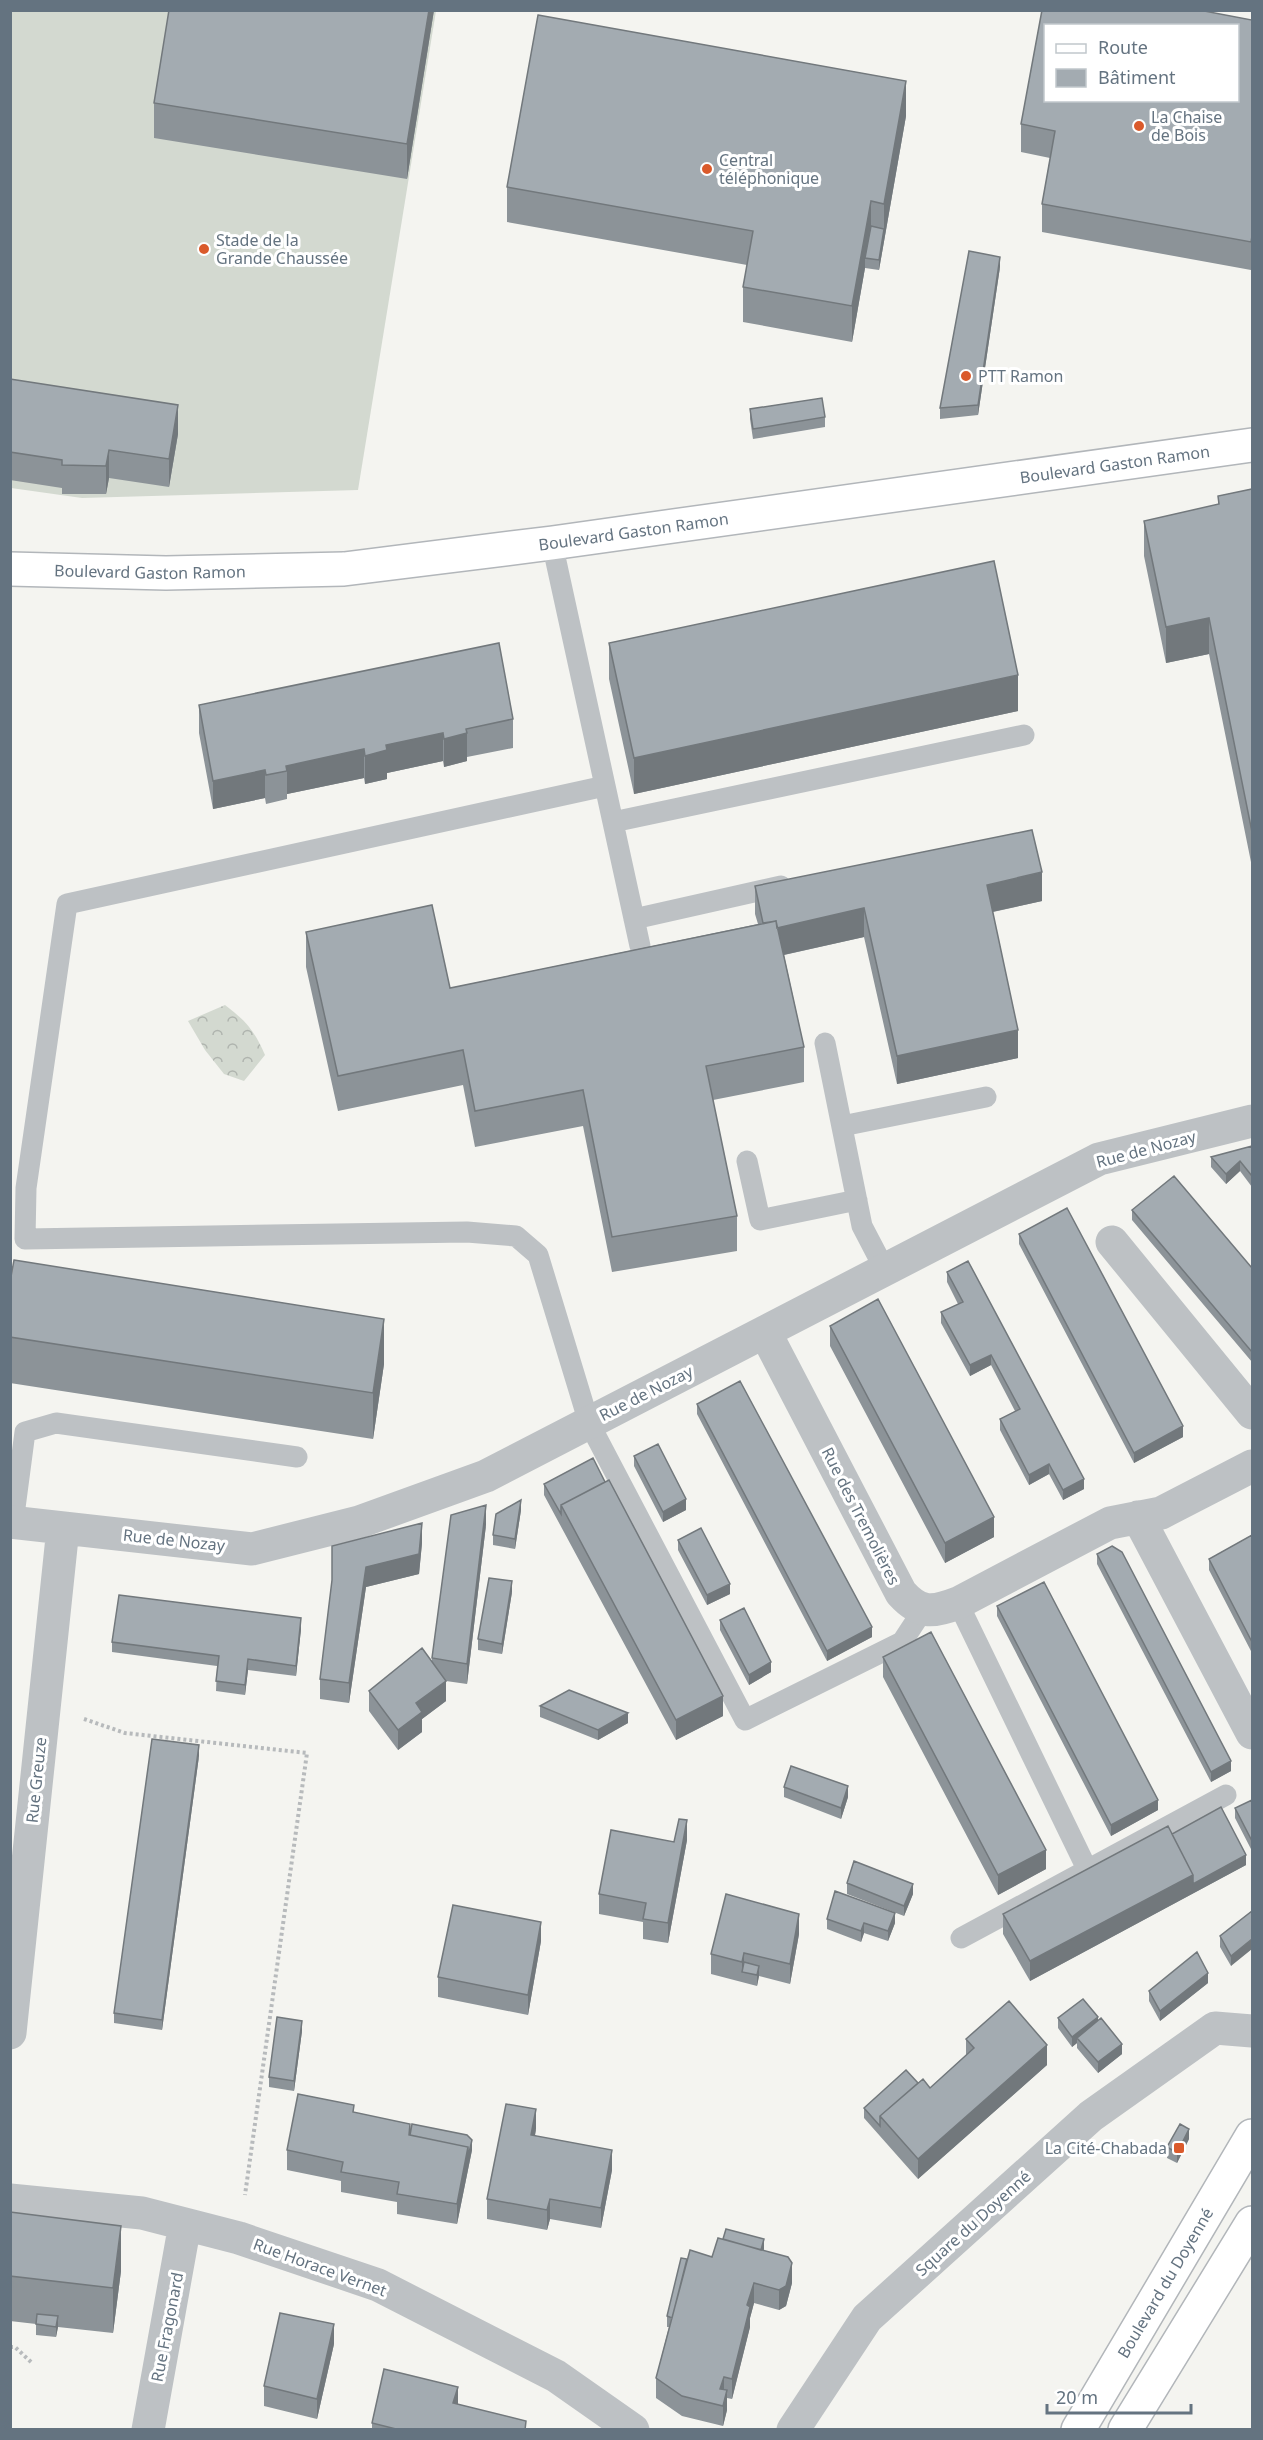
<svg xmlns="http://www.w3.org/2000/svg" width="1263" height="2440" viewBox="0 0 1263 2440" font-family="'Noto Sans',sans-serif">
  <defs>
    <pattern id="forest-crowns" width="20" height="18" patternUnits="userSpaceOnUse" patternTransform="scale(1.5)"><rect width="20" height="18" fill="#d3d9d0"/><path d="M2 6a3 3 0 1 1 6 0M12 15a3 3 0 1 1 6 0" fill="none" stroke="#afb4ae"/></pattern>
  </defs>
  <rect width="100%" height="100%" fill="#f4f4f0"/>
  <path fill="url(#forest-crowns)" d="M225 1005C246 1021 254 1030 265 1055L244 1081 224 1074 205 1050 188 1021Z"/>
  <path fill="#d3d9d0" d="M10 11H436L358 490 82 498 11 488Z"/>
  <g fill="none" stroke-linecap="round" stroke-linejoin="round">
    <g stroke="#b2b6ba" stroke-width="36">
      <g id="secondary">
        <path id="s1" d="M10 569 166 573 344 569 552 543 1252 445"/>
        <path id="s2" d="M1078 2430 1252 2136"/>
        <path d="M1125 2430 1252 2223"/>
      </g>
    </g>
    <path stroke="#b7babc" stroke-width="4" stroke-dasharray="3 3" stroke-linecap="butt" d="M84 1719 125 1733 307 1753 245 2195
      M10 2347H15L32 2363"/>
    <path stroke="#bdc1c4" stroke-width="21" d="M552 543 640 946
      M605 786 67 904 26 1188 25 1239 467 1232 516 1236 538 1255 589 1423 745 1720 902 1642 923 1610
      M613 822 1024 735
      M634 919 781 886
      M825 1043 862 1226 885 1270
      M842 1126 986 1097
      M747 1161 760 1220 857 1200
      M13 1523 25 1432 56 1423 297 1457
      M958 1603 1087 1869
      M961 1938 1226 1795"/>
    <path stroke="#bdc1c4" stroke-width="33" d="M1112 1242 1252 1413
      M765 1332 901 1593C920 1614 932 1613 958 1603L1110 1523 1161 1513 1252 1466
      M1138 1517 1252 1733
      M10 1522 252 1549 359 1522 486 1476 1099 1159 1252 1121
      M10 2033 63 1528
      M10 2200 142 2213 239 2238 378 2285 556 2376 633 2430
      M148 2430 185 2224
      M793 2430 867 2318 1091 2116 1215 2028 1252 2031"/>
    <use href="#secondary" stroke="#fff" stroke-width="33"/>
  </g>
  <path fill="#8c9398" d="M434 10 407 179 154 138V103Z
    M1252 20 1251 270 1042 232V204L1050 158 1021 152V124Z
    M906 116 879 270 865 268 852 342 743 322V287L747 265 507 222V187Z
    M1000 267 978 415 940 419V408Z
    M10 379 178 434 169 487 109 478 106 494H62V488L10 480Z
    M750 409 825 417V427L753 439 750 419Z
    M1252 489V867L1209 654 1166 663 1144 556V521L1218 505V496Z
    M609 643 1018 711 634 794 609 679Z
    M199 705 513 719V748L467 757V761L444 767 443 761 387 773V779L365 784 364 778 287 794V799L266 804 265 798 213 809 199 733Z
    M755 886 1042 901 993 912 1018 1058 897 1084 864 937 784 955 804 1047V1082L713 1100 737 1216V1251L612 1272 583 1126 475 1147 463 1085 338 1111 306 967V932L450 988 758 924 755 914Z
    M1252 1146V1187L1240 1171 1226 1184 1211 1167V1157Z
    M1132 1210 1252 1268V1362L1132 1220Z
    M1019 1234 1183 1437 1134 1463 1019 1244Z
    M947 1272 1084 1489 1063 1500 1049 1474 1029 1485 1000 1430V1419L1015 1411 991 1365 970 1376 941 1323V1312L958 1304 947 1282Z
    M10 1282 384 1364 373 1439 10 1383Z
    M830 1326 994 1537 945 1563 830 1346Z
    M697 1404 872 1637 827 1661 697 1414Z
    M634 1456 686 1510 663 1522 634 1466Z
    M544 1484 723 1716 676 1740 544 1495Z
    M521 1510 515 1549 493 1545V1535Z
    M486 1525 467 1684 446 1681V1701L422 1719V1732L398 1750 369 1711V1691L432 1662V1658Z
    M1252 1535V1653L1209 1570V1559Z
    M678 1540 730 1594 707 1605 678 1550Z
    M422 1543 419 1574 366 1587 349 1703 320 1699V1679L332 1580Z
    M1097 1554 1231 1771 1211 1782 1097 1564Z
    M512 1592 502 1654 478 1650V1639Z
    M997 1606 1158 1810 1111 1836 997 1616Z
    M720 1620 771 1672 749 1685 720 1630Z
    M301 1629 296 1676 248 1670 245 1695 216 1691 217 1666 112 1652V1642Z
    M883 1657 1046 1869 998 1895 883 1677Z
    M540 1706 628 1723 598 1740 540 1717Z
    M199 1756 162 2030 114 2023V2013Z
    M784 1787 848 1797 841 1819 784 1797Z
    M1252 1801V1851L1235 1818V1808Z
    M1172 1834 1246 1865 1030 1981 1003 1934V1914Z
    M687 1840 668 1943 643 1939V1922L599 1914V1894L674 1842Z
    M847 1883 913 1894 904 1916 847 1894Z
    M1252 1911 1231 1966 1220 1947V1936Z
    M827 1919 895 1923 888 1941 864 1933 861 1942 827 1929Z
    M799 1934 790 1984 759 1976 757 1986 711 1974V1954Z
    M541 1941 528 2015 438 1997V1977Z
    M1208 1983 1160 2021 1149 2001V1991Z
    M1058 2018 1098 2021 1122 2054 1098 2073 1077 2048V2043L1072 2047 1058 2028Z
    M302 2031 294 2091 269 2087V2077Z
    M966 2039 1047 2065 918 2179 864 2118V2108L918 2083 930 2088 966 2055Z
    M354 2112 410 2135 472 2150 457 2224 397 2214V2202L341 2192V2181L287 2170V2150Z
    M536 2129 535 2136 612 2170 601 2228 550 2219 547 2230 487 2219V2199Z
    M1189 2139 1177 2163 1167 2158V2147Z
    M10 2212 121 2271 113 2333 58 2327 56 2337 36 2335V2324L10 2321Z
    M764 2249 763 2251 792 2283 786 2306 779 2310 754 2303 750 2318V2327L732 2399 727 2398V2410L723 2426 682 2416 656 2398V2378L669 2327H667V2316L687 2259Z
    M334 2344 317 2419 264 2406V2386Z
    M458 2404 526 2430H372V2423Z"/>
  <path fill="#72787c" d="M429 10H434L407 179V144Z
    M906 81V116L879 270V260L884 229V204Z
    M871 201V236L865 258V268L852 342V306Z
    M1252 236V264L1251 270V242Z
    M1000 257V267L978 415V405Z
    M178 405V434L169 487V459Z
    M109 450V478L106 494V466Z
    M1209 618V654L1166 663V627Z
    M1018 675V711L634 794V758Z
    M443 733V761L387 773V779L365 784V756L386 745Z
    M467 733V761L444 767V739Z
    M364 749V778L287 794V771L286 766Z
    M265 770V798L213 809V781Z
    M1042 872V901L987 913V885Z
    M864 908V937L765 959V930Z
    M1018 1030V1058L897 1084V1056Z
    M1240 1161V1171L1226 1184V1174Z
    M384 1319V1364L373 1439V1393Z
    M991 1355V1365L970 1376V1365Z
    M1183 1426V1437L1134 1463V1453Z
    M1049 1464V1474L1029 1485V1475Z
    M1084 1479V1489L1063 1500V1490Z
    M686 1499V1510L663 1522V1512Z
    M521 1500V1510L515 1549V1539Z
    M486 1505V1525L467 1684V1664Z
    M994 1517V1537L945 1563V1543Z
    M422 1523V1543L419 1574 366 1587 349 1703V1683L366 1567Z
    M512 1581V1592L502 1654V1644Z
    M730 1584V1594L707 1605V1595Z
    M301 1618V1629L296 1676V1666Z
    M872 1627V1637L827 1661V1651Z
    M248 1659V1670L245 1695V1685Z
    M771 1662V1672L749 1685V1675Z
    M446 1681V1701L422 1719V1732L398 1750V1730L416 1703Z
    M723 1696V1716L676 1740V1720Z
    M628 1713V1723L598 1740V1730Z
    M199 1745V1756L162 2030V2020Z
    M1231 1761V1771L1211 1782V1772Z
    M848 1786V1797L841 1819V1808Z
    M1158 1800V1810L1111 1836V1825Z
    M687 1820V1840L668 1943V1923Z
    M1046 1850V1869L998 1895V1875Z
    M1246 1855V1865L1030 1981V1961L1193 1875Z
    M913 1884V1894L904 1916V1906Z
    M895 1913V1923L888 1941V1931Z
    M799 1914V1934L790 1984V1964Z
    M541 1922V1941L528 2015V1995Z
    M864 1923V1933L861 1942V1931Z
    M1252 1939V1949L1231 1966V1956Z
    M744 1953V1972H742V1982V1962Z
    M759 1966V1976L757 1986V1975Z
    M1208 1973V1983L1160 2021V2011Z
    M1098 2017V2027L1077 2038V2043L1072 2047V2037Z
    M302 2021V2031L294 2091V2081Z
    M1122 2044V2054L1098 2073V2062Z
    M1047 2045V2065L918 2179V2159Z
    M536 2109V2129L531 2155V2135Z
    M1189 2129V2139L1177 2163V2153Z
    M472 2140V2150L457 2224V2204L468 2147Z
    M612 2150V2170L601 2228V2208Z
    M550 2199V2219L547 2230V2210Z
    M121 2226V2271L113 2333V2288Z
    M764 2239V2249L758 2269V2259Z
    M792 2263V2283L786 2306 779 2310V2290Z
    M754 2283V2303L750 2318V2327L732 2399V2379L747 2305Z
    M58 2316V2327L56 2337V2327Z
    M334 2324V2344L317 2419V2399Z
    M724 2377V2397L720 2389Z
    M458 2387V2407L453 2403Z
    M727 2390V2410L723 2426V2406Z"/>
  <path fill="#a3abb1" stroke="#72787c" stroke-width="1.5" fill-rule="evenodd" d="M169 10H429L407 144 154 103Z
    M1042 10H1199L1252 20V236L1251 242 1042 204 1055 131 1021 124ZM1046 26H1238V100H1046Z
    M538 15 906 81 884 204 871 201 852 306 743 287 753 231 507 187Z
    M871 226 884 229 879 260 865 258Z
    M969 251 1000 257 978 405 940 408Z
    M10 379 178 405 169 459 109 450 106 466 62 465V460L10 452Z
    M822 398 825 417 753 429 750 409Z
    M1252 489V832L1209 618 1166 627 1144 521 1219 504 1218 496Z
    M994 561 1018 675 634 758 609 643Z
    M499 643 513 719 466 729 467 733 444 739 443 733 386 745 387 750 365 756 364 749 286 766 287 771 266 775 265 770 213 781 199 705Z
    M1032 830 1042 872 987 885 1018 1030 897 1056 864 908 777 928 776 921 763 923 755 886Z
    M432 905 450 988 776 921 804 1047 706 1066 737 1216 612 1237 583 1090 475 1111 463 1050 338 1076 306 932Z
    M1252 1146V1176L1240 1161 1226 1174 1211 1157Z
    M1174 1176 1252 1268V1352L1132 1210Z
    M1067 1208 1183 1426 1134 1453 1019 1234Z
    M14 1260 384 1319 373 1393 10 1337V1282Z
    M968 1261 1084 1479 1063 1490 1049 1464 1029 1475 1000 1419 1020 1409 991 1355 970 1365 941 1312 963 1302 947 1272Z
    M878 1299 994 1517 945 1543 830 1326Z
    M740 1381 872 1627 827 1651 697 1404Z
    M658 1444 686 1499 663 1512 634 1456Z
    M593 1458 605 1482 561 1505V1514L544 1484Z
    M609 1480 723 1696 676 1720 561 1505Z
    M521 1500 515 1539 493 1535 496 1514Z
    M486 1505 467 1664 432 1658 451 1515Z
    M422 1523 419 1554 366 1567 349 1683 320 1679 332 1580V1546Z
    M701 1528 730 1584 707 1595 678 1540Z
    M1252 1535V1642L1209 1559Z
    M1112 1546 1122 1552 1231 1761 1211 1772 1097 1554Z
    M489 1578 512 1581 502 1644 478 1639Z
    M1044 1582 1158 1800 1111 1825 997 1606Z
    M119 1595 301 1618 296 1666 248 1659 245 1685 216 1681 219 1656 112 1642Z
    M744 1608 771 1662 749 1675 720 1620Z
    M931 1632 1046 1850 998 1875 883 1657Z
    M422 1648 446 1681 416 1703 422 1712 398 1730 369 1691Z
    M569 1690 628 1713 598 1730 540 1706Z
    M152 1739 199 1745 162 2020 114 2013Z
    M791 1766 848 1786 841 1808 784 1787Z
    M1252 1800V1841L1235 1808Z
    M1221 1807 1246 1855 1193 1884V1875L1172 1834Z
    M679 1819 687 1820 668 1923 643 1919 646 1903 599 1894 611 1830 674 1842Z
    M1168 1826 1193 1875 1030 1961 1003 1914Z
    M854 1861 913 1884 904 1906 847 1883Z
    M835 1891 895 1913 888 1931 864 1923 861 1931 827 1919Z
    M726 1894 799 1914 790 1964 744 1953 742 1962 711 1954Z
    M453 1905 541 1922 528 1995 438 1977Z
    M1252 1911V1939L1231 1956 1220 1936Z
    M1197 1952 1208 1973 1160 2011 1149 1991Z
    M744 1962 759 1966 757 1975 742 1972Z
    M1083 1999 1098 2017 1072 2037 1058 2018Z
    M1009 2001 1047 2045 918 2159 880 2116 923 2079 930 2088 974 2048 966 2039Z
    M277 2017 302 2021 294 2081 269 2077Z
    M1101 2018 1122 2044 1098 2062 1077 2038Z
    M906 2070 918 2083 880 2116V2126L864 2108Z
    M298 2094 354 2105 353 2112 410 2124 409 2135 468 2147 457 2204 397 2194 399 2182 341 2172 343 2162 287 2150Z
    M506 2104 536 2109 531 2135 612 2150 601 2208 550 2199 547 2210 487 2199Z
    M412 2124 467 2135 472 2140 468 2157V2147L410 2135Z
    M1180 2124 1189 2129 1177 2153 1167 2147Z
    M10 2212 121 2226 113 2288 10 2276Z
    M726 2229 764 2239 761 2250 723 2239Z
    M718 2238 788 2257 792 2263 786 2286 779 2290 754 2283 747 2305 750 2307 732 2379 724 2377 720 2389 727 2390 723 2406 682 2396 656 2378 690 2250 712 2257Z
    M681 2258 687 2259 672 2318 667 2316Z
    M280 2313 334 2324 317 2399 264 2386Z
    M37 2314 58 2316 56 2327 36 2324Z
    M384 2369 458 2387 453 2403 526 2421 525 2430H400L372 2423Z"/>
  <g fill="#da5a2b" stroke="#fff" stroke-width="2">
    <circle cx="1139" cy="126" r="6"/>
    <circle cx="707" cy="169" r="6"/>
    <circle cx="204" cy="249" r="6"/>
    <circle cx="966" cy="376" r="6"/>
    <rect x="1173" y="2142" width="12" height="12" rx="3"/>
  </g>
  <g text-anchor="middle" stroke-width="6" stroke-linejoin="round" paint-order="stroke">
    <g font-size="16" fill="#647380" stroke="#fff" text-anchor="start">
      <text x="1151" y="123">La Chaise<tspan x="1151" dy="18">de Bois</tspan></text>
      <text x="719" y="166">Central<tspan x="719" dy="18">téléphonique</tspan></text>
      <text x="216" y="246">Stade de la<tspan x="216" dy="18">Grande Chaussée</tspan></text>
      <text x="978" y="382">PTT Ramon</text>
      <text x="1167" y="2154" text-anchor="end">La Cité-Chabada</text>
    </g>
    <g font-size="16" fill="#647380" stroke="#fff">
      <text dy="6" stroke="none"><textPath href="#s1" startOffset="1112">Boulevard Gaston Ramon</textPath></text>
      <text dy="6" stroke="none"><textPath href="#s1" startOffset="626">Boulevard Gaston Ramon</textPath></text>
      <text dy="6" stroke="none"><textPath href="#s1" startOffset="140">Boulevard Gaston Ramon</textPath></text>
      <text transform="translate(1146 1149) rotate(-15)" y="6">Rue de Nozay</text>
      <text transform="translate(646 1393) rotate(-27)" y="6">Rue de Nozay</text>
      <text transform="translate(861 1516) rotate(63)" y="6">Rue des Tremolières</text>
      <text transform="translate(174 1540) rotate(6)" y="6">Rue de Nozay</text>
      <text transform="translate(36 1780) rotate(-84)" y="6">Rue Greuze</text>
      <text transform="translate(973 2223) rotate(-42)" y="6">Square du Doyenné</text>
      <text transform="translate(320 2267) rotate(20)" y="6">Rue Horace Vernet</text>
      <text dy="6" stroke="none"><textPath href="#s2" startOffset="171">Boulevard du Doyenné</textPath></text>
      <text transform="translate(167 2327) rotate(-79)" y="6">Rue Fragonard</text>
    </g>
  </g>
  <rect width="1263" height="2440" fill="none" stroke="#647380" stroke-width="24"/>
  <rect x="1044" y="24" width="195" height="78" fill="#ffffff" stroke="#c1c7cc" stroke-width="1.5"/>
  <rect x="1056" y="44" width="30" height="9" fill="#ffffff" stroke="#c1c7cc" stroke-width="1.5"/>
  <text x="1098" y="54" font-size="18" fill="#647380">Route</text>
  <rect x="1056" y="69" width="30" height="18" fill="#a3abb1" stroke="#c1c7cc" stroke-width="1.5"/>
  <text x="1098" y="84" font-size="18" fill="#647380">Bâtiment</text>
  <path d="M1047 2404v9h144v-9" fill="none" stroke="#647380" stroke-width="3"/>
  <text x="1056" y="2404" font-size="18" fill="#647380" stroke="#ffffff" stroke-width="4.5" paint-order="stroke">20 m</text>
</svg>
